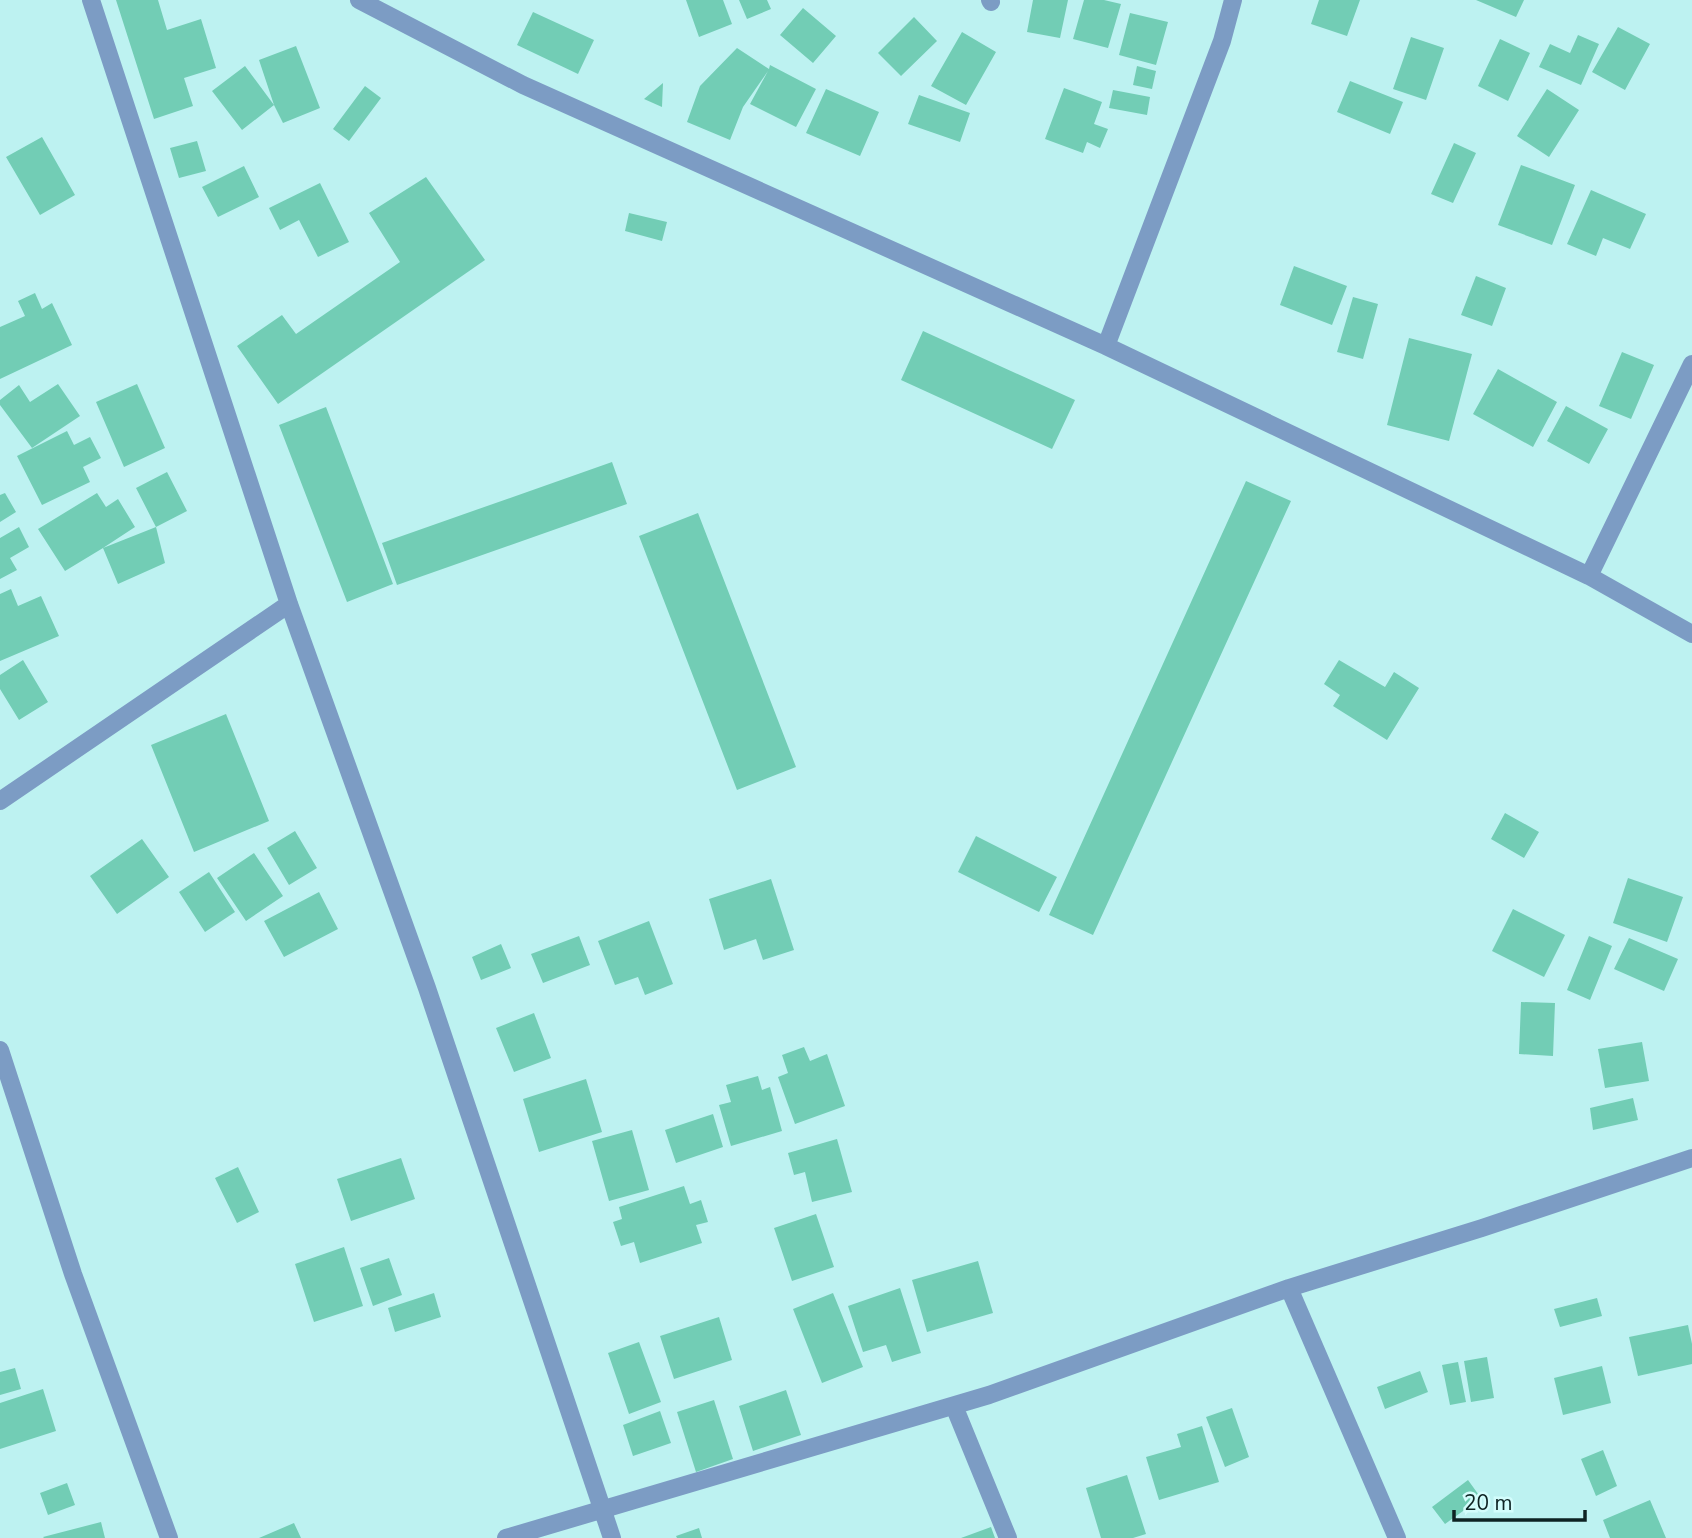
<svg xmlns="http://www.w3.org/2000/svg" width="1692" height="1538" viewBox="0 0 1692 1538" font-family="'Nunito Sans',sans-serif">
  <rect width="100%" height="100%" fill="#bdf2f1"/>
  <path fill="#72cdb5" d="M116 0H158L167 30 201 19 216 68 184 78 193 106 154 119Z
    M686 0H723L732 24 699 37Z
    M739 0H767L771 9 747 19Z
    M1033 0H1068L1060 38 1027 32Z
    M1084 0H1104L1121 4 1108 48 1073 39Z
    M1319 0H1360L1347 36 1311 24Z
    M1476 0H1524L1516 17Z
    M803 8 836 36 813 63 780 35Z
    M533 12 594 40 578 74 517 45Z
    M1130 13 1168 22 1156 65 1119 55Z
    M914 17 937 41 901 76 878 53Z
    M1618 27 1650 44 1625 90 1592 72Z
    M962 32 996 52 966 105 931 86Z
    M1578 35 1599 44 1581 85 1539 67 1550 44 1570 53Z
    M1411 37 1444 48 1426 100 1393 89Z
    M1500 39 1530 53 1508 101 1478 86Z
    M296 46 320 108 283 123 274 105 259 60Z
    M737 48 769 69 770 65 816 89 796 127 750 104 768 71 743 107 730 140 687 122 700 86Z
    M245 66 274 105 242 130 212 91Z
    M1137 66 1156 71 1152 89 1133 85Z
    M1350 81 1403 102 1390 134 1337 112Z
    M663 83 662 107 644 99Z
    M365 86 381 98 349 141 333 129Z
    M1064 88 1102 102 1094 124 1108 129 1100 148 1087 142 1083 153 1045 139Z
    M826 89 879 112 860 156 806 133Z
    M1547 89 1579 110 1549 157 1517 136Z
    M1113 90 1150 97 1147 115 1109 108Z
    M919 95 970 113 960 142 908 124Z
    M42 137 75 195 40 215 6 157Z
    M197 141 206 171 179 178 170 148Z
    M1454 143 1476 153 1453 203 1431 194Z
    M1521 165 1575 185 1552 245 1498 225Z
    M244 166 259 197 218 217 202 187Z
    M426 177 485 260 278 404 237 346 282 315 296 334 400 262 369 213Z
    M320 183 349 242 318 257 299 220 280 230 269 208Z
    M1591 190 1646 214 1630 249 1603 238 1596 256 1567 244Z
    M629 213 667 222 662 241 625 231Z
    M1294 266 1347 286 1332 325 1280 305Z
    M1476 276 1506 288 1492 326 1461 315Z
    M35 293 42 309 52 303 72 345 0 379V327L25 316 18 301Z
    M1353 297 1378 304 1363 359 1337 352Z
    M923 331 1075 400 1052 449 901 380Z
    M1409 338 1472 354 1449 441 1387 425Z
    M1622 352 1654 365 1631 419 1599 406Z
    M1498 369 1557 402 1533 447 1473 414Z
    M58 384 80 416 32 448 0 405V400L19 385 30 402Z
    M137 384 165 448 124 467 96 402Z
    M1566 406 1608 429 1589 464 1547 441Z
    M326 407 393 584 347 602 279 425Z
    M67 431 74 445 90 437 101 458 83 467 90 482 42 505 17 456Z
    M612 462 627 504 397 585 382 543Z
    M167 472 187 511 156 527 165 563 118 584 103 548 65 571 38 529 97 493 106 507 118 499 135 527 103 548 156 527 136 488Z
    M1246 481 1291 501 1093 935 1049 915Z
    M5 493 16 512 0 522V495Z
    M698 513 796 767 737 790 639 536Z
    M19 527 29 547 10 558 17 570 0 579V538Z
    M11 589 18 606 41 596 59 636 0 661V594Z
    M23 660 48 702 19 720 0 689V675Z
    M1339 660 1385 687 1394 672 1419 688 1387 740 1333 706 1340 695 1324 684Z
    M226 714 269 821 194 852 151 745Z
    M1505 813 1539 832 1524 858 1491 839Z
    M295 831 317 868 289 885 267 848Z
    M976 836 1057 877 1039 912 958 872Z
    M142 839 169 877 117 914 90 876Z
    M254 853 283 896 246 921 217 878Z
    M209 872 235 912 205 932 179 892Z
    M1628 878 1683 897 1667 942 1613 923Z
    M771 879 794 950 763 960 756 939 724 950 709 899Z
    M319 892 338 929 284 957 264 921Z
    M1513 909 1565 935 1544 977 1492 951Z
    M649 921 673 984 645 995 638 977 615 985 598 941Z
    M579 936 590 965 543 983 531 954Z
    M1589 936 1612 946 1590 1000 1567 990Z
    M1629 938 1678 959 1664 991 1614 969Z
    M501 944 511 968 481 980 472 957Z
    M1521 1002 1555 1003 1553 1056 1519 1054Z
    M534 1013 551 1058 514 1072 496 1028Z
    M1642 1042 1649 1081 1605 1088 1598 1049Z
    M804 1047 810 1061 827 1054 845 1106 795 1124 778 1077 788 1073 782 1055Z
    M758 1076 762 1090 770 1087 782 1131 731 1146 719 1105 731 1102 726 1085Z
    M586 1079 602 1132 539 1152 523 1099Z
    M1633 1098 1638 1120 1593 1130 1590 1108Z
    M713 1114 723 1147 676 1163 665 1130Z
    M632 1130 649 1190 609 1201 592 1141Z
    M837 1139 852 1192 812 1202 805 1172 794 1175 788 1153Z
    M401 1158 415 1199 351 1221 337 1179Z
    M238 1167 259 1212 237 1223 215 1178Z
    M684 1186 690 1204 701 1200 708 1222 696 1225 702 1243 640 1263 634 1242 621 1246 613 1222 622 1219 619 1207Z
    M816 1214 834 1267 792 1281 774 1228Z
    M344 1247 363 1306 314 1322 295 1264Z
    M389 1258 402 1295 373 1306 360 1268Z
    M978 1261 993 1313 927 1332 912 1280Z
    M900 1288 921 1353 892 1362 886 1345 863 1352 848 1306Z
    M434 1293 441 1317 395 1332 388 1308Z
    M833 1293 863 1367 822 1383 793 1309Z
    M1597 1298 1602 1316 1560 1327 1554 1309Z
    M719 1317 732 1360 674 1379 660 1336Z
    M1688 1325 1692 1344V1364L1638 1376 1629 1337Z
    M639 1342 661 1402 629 1414 608 1353Z
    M1487 1357 1494 1398 1471 1402 1464 1361Z
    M1458 1362 1466 1402 1450 1405 1442 1365Z
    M1602 1366 1611 1403 1563 1415 1554 1378Z
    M15 1368 21 1389 0 1395V1372Z
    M1420 1371 1428 1392 1385 1409 1377 1387Z
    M43 1389 56 1431 0 1449V1403Z
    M786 1390 801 1435 753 1451 739 1406Z
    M714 1400 733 1459 696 1472 677 1412Z
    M1232 1408 1249 1457 1225 1467 1206 1417Z
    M660 1411 671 1443 633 1456 623 1425Z
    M1202 1426 1219 1482 1159 1500 1146 1457 1181 1447 1177 1434Z
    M1603 1450 1617 1486 1596 1496 1581 1459Z
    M1127 1475 1146 1534 1133 1538H1101L1086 1488Z
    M1468 1480 1481 1498 1445 1524 1432 1507Z
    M67 1483 75 1505 48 1515 40 1493Z
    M1650 1500 1666 1538H1610L1603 1520Z
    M101 1522 105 1538H44L43 1537Z
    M294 1523 301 1538H259Z
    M991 1527 995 1538H961Z
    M699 1528 702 1538H677L676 1536Z"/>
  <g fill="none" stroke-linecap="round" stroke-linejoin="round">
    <path stroke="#7c9cc4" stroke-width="18" d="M91 0 289 604 427 988 612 1538
      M359 0 523 85 1106 346 1589 576 1692 634
      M990 0 991 2
      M1106 346 1222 41 1233 0
      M1589 576 1692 364
      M0 801 289 604
      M0 1050 73 1274 169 1538
      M1289 1288 1397 1538
      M954 1406 1008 1538
      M506 1538 989 1395 1289 1288 1482 1228 1692 1158"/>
  </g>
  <path d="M1454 1510v10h131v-10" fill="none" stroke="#0e2323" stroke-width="3.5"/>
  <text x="1464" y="1510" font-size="21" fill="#0e2323" stroke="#d3fdfc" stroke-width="5" paint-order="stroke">20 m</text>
</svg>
